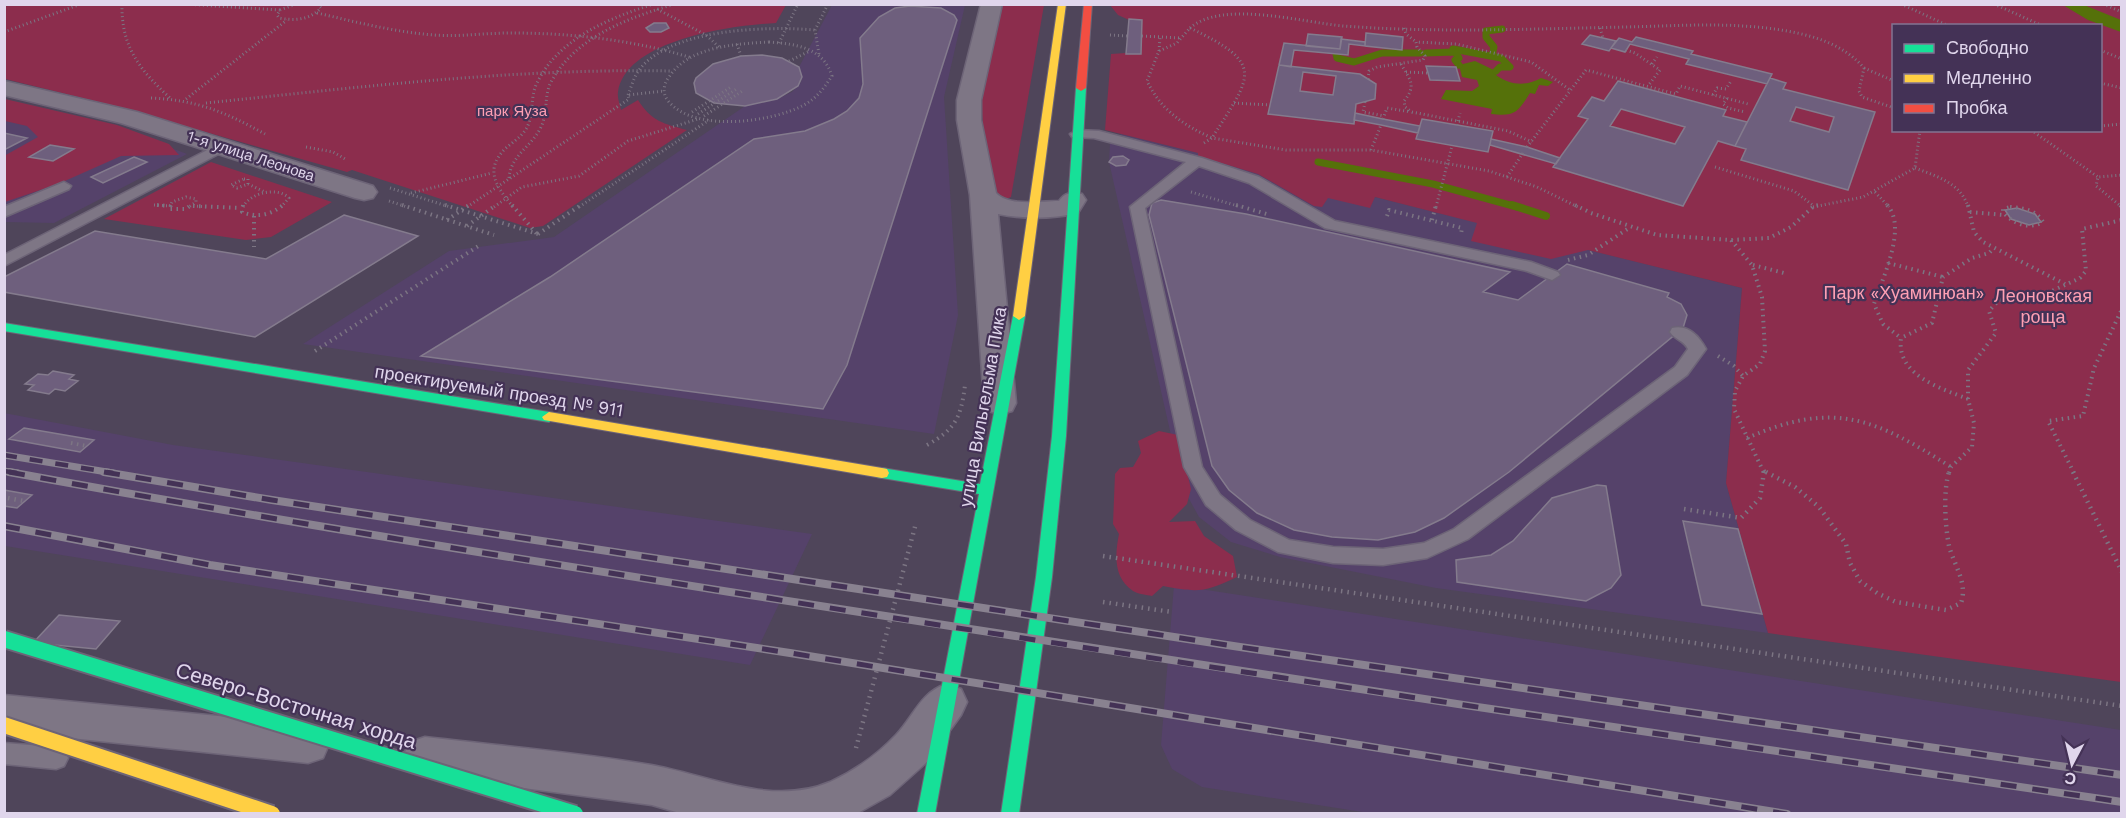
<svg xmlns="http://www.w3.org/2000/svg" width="2126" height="818" viewBox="0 0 2126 818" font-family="'Work Sans',sans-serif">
  <rect width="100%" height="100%" fill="#4f455a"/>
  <path fill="#55426a" d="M832 5H965L944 97 958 315 934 434 303 344 449 251 554 237 745 106 777 99 792 92 801 82 802 77 799 67Z
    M5 101 116 127 187 154 54 223 5 222Z
    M1121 134 1742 288 1726 483 1768 633 1436 588 1280 557 1231 542 1199 517 1183 488 1109 162 1110 144Z
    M4 413 173 445 812 534 750 665 5 546Z
    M1174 585 2121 730V813H1369L1202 787 1172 769 1161 745Z"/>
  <path fill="#8c2d4d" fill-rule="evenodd" d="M5 5H786L776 23C735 25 626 39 618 92 617 98 620 105 621 110L638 100C651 121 664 124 687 130L543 226 530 228 352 170 347 172 99 102 5 79Z
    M1002 5H1044L1011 197 1006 199 995 196C990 165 981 131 982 100 984 68 993 34 1002 5Z
    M1110 5H2121V682L1768 633 1726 483 1742 288 1588 250 1551 259 1471 241 1477 223 1375 197 1370 208 1328 198 1322 207 1314 206 1258 174 1198 156V153L1105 130 1111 54 1126 53 1129 20 1118 15ZM1894 26H2100V130H1894Z
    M5 99 117 125 169 144 179 155 121 156 58 184 5 202 4 156 38 137 27 126 5 121Z
    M211 162 332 202 271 237 246 240 104 219Z
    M1159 431 1178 435 1191 489 1187 504 1169 522 1195 521 1204 536 1233 556 1237 577C1205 592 1199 593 1163 586L1152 596C1147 595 1138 594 1133 591 1113 578 1115 554 1119 534L1113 524 1115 474 1120 468 1133 467 1141 453 1138 441Z"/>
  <path fill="#55710a" d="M2063 5H2084L2121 20V32L2088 20Z
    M1475 61 1496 71V75C1510 85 1525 87 1541 78L1553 82 1548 86 1539 85 1535 94 1530 93C1518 112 1515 117 1491 114L1492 109 1441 99 1446 90 1472 91 1479 86 1477 80 1462 77 1459 65Z"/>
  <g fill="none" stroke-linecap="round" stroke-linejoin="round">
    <path stroke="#55710a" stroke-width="7" d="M1426 53 1453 52
      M1336 54 1337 58 1354 62 1382 53H1420
      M1492 56 1494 47 1486 37V31L1502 29
      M1459 65 1455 60 1459 58 1453 49 1501 58 1510 67H1500L1496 71
      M1318 162 1433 184 1517 207"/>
    <path stroke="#55710a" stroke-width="8" d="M1512 205 1546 216"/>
  </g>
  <path fill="#6e5f7d" stroke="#847b8d" stroke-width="1.5" fill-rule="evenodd" d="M910 6 941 8 954 15 957 20 847 365 823 409 421 356 550 277 754 139 805 131 834 119 847 111 859 98 863 84 860 38 879 17 895 8Z
    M1129 19 1142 20 1141 54H1126Z
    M654 23H666L669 28 661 32H650L646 28Z
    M1366 33 1403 37 1402 50 1365 46Z
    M1308 34 1342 37 1340 49 1306 46Z
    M1590 35 1616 41 1609 51 1582 44Z
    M1636 37 1693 51 1691 54 1772 74 1767 84 1686 64 1689 59 1630 44 1625 52 1611 48 1619 38 1632 42Z
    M1341 39 1365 42V46L1349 44 1348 55 1294 50 1291 67 1279 65 1284 43 1340 49Z
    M762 55 782 58 799 67 802 77 798 86 777 99 745 106 714 103 696 93 694 83 696 78 713 64 741 56Z
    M1279 65 1360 74 1376 84 1375 99 1356 104 1354 124 1268 114ZM1303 72 1336 76 1333 95 1300 91Z
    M1426 66 1456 67 1460 81 1430 80Z
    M1770 78 1786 83 1783 89 1875 112 1848 190 1741 160 1746 149 1735 146ZM1796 107 1834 117 1829 132 1790 121Z
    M1618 81 1726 110 1723 116 1747 122 1735 146 1718 141 1683 206 1553 167 1588 119 1578 116 1592 97 1604 101ZM1621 109 1685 127 1675 144 1610 126Z
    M1355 113 1383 119 1420 126 1418 133 1381 125 1354 120Z
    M1422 119 1493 131 1488 152 1416 139Z
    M4 133 27 138 4 150Z
    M1491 139 1527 147 1560 158 1556 164 1490 145Z
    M50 145 74 149 53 161 29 157Z
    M1123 156 1129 160 1126 165 1116 166 1109 162 1113 157Z
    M134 157 147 162 103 183 91 177Z
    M1161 200 1246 214 1510 272 1483 292 1518 300 1567 264 1669 293 1667 297 1681 304 1687 315 1683 328 1509 472 1444 518 1415 532 1378 540 1332 537 1294 530 1257 513 1229 490 1212 466 1149 215 1152 203Z
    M2017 208 2035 214 2041 222 2029 225 2011 219 2005 210Z
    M344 215 418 236 255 337 4 292V277L95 231 266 259Z
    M53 371 74 375 69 379 78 381 65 391 55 389 49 394 28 390 34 385 25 384 38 374 48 375Z
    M24 428 94 440 80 452 9 439Z
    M1597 485 1606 486 1621 575 1611 588 1586 601 1457 582 1456 560 1491 555 1513 541 1552 498Z
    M4 490 32 495 17 508 4 506Z
    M1683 521 1738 529 1762 614 1702 605Z
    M59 615 120 621 96 649 33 643Z"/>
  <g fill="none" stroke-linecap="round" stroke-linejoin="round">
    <g stroke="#6d6477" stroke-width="3">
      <path id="lane" d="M1077 130 1099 131 1202 158 1259 177 1335 221 1531 262 1558 272 1560 275 1552 280 1527 271 1325 228 1249 183 1199 166 1145 208 1202 467 1220 495 1250 520 1289 540 1333 547 1383 549 1424 543 1454 529 1675 367 1688 349C1684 340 1675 340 1670 332L1672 328C1688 324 1699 336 1706 349L1687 375 1468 539 1427 558 1383 565 1333 563 1278 552 1236 530 1206 505 1184 467 1130 207 1186 162 1094 138 1072 137 1070 134Z
        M223 142 230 146 228 149 4 266V255Z
        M64 182 71 186 69 189 4 217V207Z
        M4 743 56 747 64 750 68 758 64 766 56 769 4 764Z"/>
    </g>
    <g stroke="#6d6477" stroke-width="3">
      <path id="street" d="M981 4H1002L981 100V120L996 193C1009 207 1041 201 1059 201 1065 192 1072 192 1082 194L1086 200 1078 213C1052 219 1024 219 998 214L1016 403 1012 411 1000 414 988 411 984 403 970 195 957 120V100Z
        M4 81 137 112 373 186 377 192 373 198 364 200 355 198 121 123 4 95Z
        M946 684 961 689 967 702 961 715 927 762 890 795 856 814H683L652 805 425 775 410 770 403 756 410 742 425 737C500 746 577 752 651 765 708 775 772 807 830 782 854 771 878 754 896 735 914 716 920 693 946 684Z
        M4 695 308 725 323 730 329 744 323 758 308 763 4 731Z"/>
    </g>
    <g stroke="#6d6477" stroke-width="2">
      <path id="fast" d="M1081 85 1086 88 1066 436 1052 577 1019 814H1001L1036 577 1052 436 1076 88Z
        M1019 312 1025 316 935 814H917L979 494 882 478 877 477 875 473 877 469 882 468 980 484 1013 316Z
        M4 323 549 412 556 417 549 422 4 331Z"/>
    </g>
    <g stroke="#6d6477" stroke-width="2">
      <path id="slow" d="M1058 4H1066L1025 316 1019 320 1013 316Z
        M549 412 882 468 887 469 889 473 887 477 882 478 544 420 542 417Z"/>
    </g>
    <g stroke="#6d6477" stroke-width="2">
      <path id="jam" d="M1084 4H1092L1086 88 1081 91 1076 88Z"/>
    </g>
    <path stroke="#7c7583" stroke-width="3" stroke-dasharray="1 3" stroke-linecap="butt" d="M122 4C121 47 140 70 170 98
      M183 4 280 10
      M296 4 280 10 277 15 279 18C294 21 310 20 321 8L317 4
      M1901 4 1949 26
      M1994 4 2043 26
      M2103 4 2122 12
      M657 9 706 35 719 47
      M317 13C356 22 394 32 434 35 460 37 485 33 511 33 572 33 634 40 692 58
      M1190 28C1266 64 1252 75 1212 138 1183 125 1161 110 1147 81L1159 51 1177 43Z
      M1190 28C1222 0 1301 22 1343 26 1436 33 1531 29 1625 27 1680 26 1737 21 1792 32 1819 37 1846 47 1864 68L1859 91 1862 97 1894 108
      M1404 28 1406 34 1416 42
      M1600 28 1603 38
      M4 32 81 4
      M1110 35 1127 36
      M1142 36 1181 38
      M769 42C795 44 823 47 832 76 824 88 817 98 804 105 772 122 696 133 669 102 662 94 663 85 669 77 689 46 736 44 769 42Z
      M779 43 798 4
      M737 44 741 56
      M1626 50 1635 53 1660 70 1648 86
      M2100 50 2122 59
      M1159 51 1160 37
      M819 54 815 30 828 4
      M789 61 810 51
      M1401 64C1410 80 1417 85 1404 101L1405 107 1412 112 1508 131 1532 142
      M1652 64 1657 57
      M1864 68 1894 81
      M1406 72 1428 73
      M1368 79 1369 71 1377 67 1423 60 1425 56 1417 47 1416 42 1456 44 1531 62 1570 90
      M2100 83 2122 88
      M628 95C631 88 633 80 637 73 666 28 767 26 815 30
      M1713 95 1717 88 1726 89 1731 81
      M151 98C197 100 225 112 265 134
      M1727 98 1723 104 1728 108 1745 112
      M186 99 287 20
      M1365 102 1363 112 1384 116
      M206 103C361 87 516 68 672 71
      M1234 103 1270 105
      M692 112 731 87
      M698 114 738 88
      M704 116 744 90
      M1383 119 1387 108 1411 112
      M1457 125 1460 113
      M2100 126 2122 124
      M2031 130 2098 177
      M1204 143 1212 138 1286 150H1371L1489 171 1537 187 1578 207
      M306 147 333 152 347 160
      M1527 147 1586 70 1676 94 1680 86 1748 104
      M1371 150 1381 125
      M1715 167 1794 191 1814 206
      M1915 168C1936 176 1961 183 1968 207
      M1507 177 1523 153
      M509 178C511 155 530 148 540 129 548 115 544 98 550 84 574 37 628 18 675 4
      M244 179H248V184L237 188 231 185Z
      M248 184 265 192
      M390 188 450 207
      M1191 192 1241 207
      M1875 192 1889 207
      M411 193 492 173
      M389 201 407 207
      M154 205 169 206
      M193 206 209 207
      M170 207 172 202 186 197 196 199V202L189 207
      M243 207C250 193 277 186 289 198L281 207
      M467 207 629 99 628 95 664 91
      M494 207 522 187 579 176 628 141 698 119
      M513 207C497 187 483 170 506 148 513 142 521 137 526 129 534 116 530 99 536 85 557 39 609 18 654 4
      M579 207 709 120
      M1436 207 1452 146
      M1813 207 1863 197 1915 168 1920 130
      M2122 207 2096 186 2098 177 2122 175"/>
    <path stroke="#7c7583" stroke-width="4" stroke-dasharray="1.5 4.5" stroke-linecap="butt" d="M157 205 169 206
      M171 205 169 209H186L191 205
      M243 205 242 212C257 218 271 215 283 205
      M402 205 494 235
      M445 205 538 234
      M512 205 537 234
      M1236 205 1270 215
      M1575 205 1591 213 1657 235 1731 240 1769 238 1791 227 1814 206 1819 205
      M1887 205C1908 227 1882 279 1874 304L1883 324 1901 338
      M1968 205 1974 232 1983 242 2065 284
      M2120 205 2122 207
      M193 206 240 208
      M2010 207C2024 208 2036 210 2043 222 2029 230 2013 224 2003 212V209Z
      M1970 212 2004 215
      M254 216V247
      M1387 216 1389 210 1462 228 1461 234
      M447 220 469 205
      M1432 220 1436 205
      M467 226 496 205
      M538 234 581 205
      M1731 240 1752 265 1762 297 1765 351 1760 364 1743 376 1735 391 1734 409 1764 473
      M1568 260 1588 255 1629 228
      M1888 263 1943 277
      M1753 265 1784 273
      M315 351 480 245
      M1718 356 1734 366 1743 376
      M1968 399C1940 388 1896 375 1901 338L1932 323 1943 277 1972 258 1989 253 1993 249
      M1747 438C1834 400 1874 418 1951 467
      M71 443 87 446
      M927 445C956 429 961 417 965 385
      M1764 471 1769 473
      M1949 473 1951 467 1972 447 1974 423 1968 399V370L1996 333 1989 311 1999 300 2052 291 2080 278 2086 271 2082 229 2122 220
      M2074 473 2048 421 2083 416 2094 368 2122 309"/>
    <path stroke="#7c7583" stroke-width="4.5" stroke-dasharray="1.5 5" stroke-linecap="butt" d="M1766 472 1795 487 1819 507 1846 544 1850 563 1860 581 1877 593 1896 602 1946 610 1961 603C1968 583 1954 565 1949 546 1945 525 1943 491 1949 472
      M2073 472 2122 572
      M8 498 24 501
      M1684 509 1741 518 1760 498 1764 472
      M1103 556 2122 706
      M1103 602 1172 612
      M856 748 916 523"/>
    <use href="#lane" fill="#7e7685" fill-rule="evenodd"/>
    <use href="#street" fill="#7e7685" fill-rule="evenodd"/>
    <use href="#fast" fill="#16e098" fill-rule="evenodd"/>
    <use href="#slow" fill="#ffcf43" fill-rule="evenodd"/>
    <use href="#jam" fill="#f24e42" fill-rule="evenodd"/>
    <g stroke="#898290" stroke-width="7">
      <path id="rail-far1" d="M4 455 113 473
        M4 471 17 473"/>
    </g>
    <g stroke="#898290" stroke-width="8">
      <path id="rail" d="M9 472C248 516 489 554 730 592 1193 666 1658 734 2122 802
        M104 472 272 500 1240 647 2122 775
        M4 526 210 565 790 653 1787 814"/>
    </g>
    <use href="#rail-far1" stroke="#443256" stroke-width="4.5" stroke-dasharray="13" stroke-linecap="butt"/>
    <use href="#rail" stroke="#443256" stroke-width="5" stroke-dasharray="16" stroke-linecap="butt"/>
    <g stroke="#6d6477" stroke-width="20" stroke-linecap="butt">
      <path id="fast-bridge" d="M4 639 575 814"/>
    </g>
    <g stroke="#6d6477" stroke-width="20" stroke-linecap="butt">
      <path id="slow-bridge" d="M4 725 272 814"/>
    </g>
    <use href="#fast-bridge" stroke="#16e098" stroke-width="16"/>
    <use href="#slow-bridge" stroke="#ffcf43" stroke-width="16"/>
  </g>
  <g text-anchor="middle" stroke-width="4.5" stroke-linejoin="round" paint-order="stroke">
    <g font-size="15" fill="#ff9fb3" stroke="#443256">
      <text x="512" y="116">парк Яуза</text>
    </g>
    <g font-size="15" fill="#e0d6ec" stroke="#443256">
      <text transform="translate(251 156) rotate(18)" y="5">1-я улица Леонова</text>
    </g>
    <g font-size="18" fill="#ff9fb3" stroke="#443256">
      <text x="1904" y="299">Парк «Хуаминюан»</text>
      <text x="2043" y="302">Леоновская<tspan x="2043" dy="21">роща</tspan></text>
    </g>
    <g font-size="18" fill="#e0d6ec" stroke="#443256">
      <text transform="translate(499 391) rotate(9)" y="6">проектируемый проезд № 911</text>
      <text transform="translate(983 407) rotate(-80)" y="6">улица Вильгельма Пика</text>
    </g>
    <g font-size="21" fill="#e0d6ec" stroke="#443256">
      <text transform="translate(296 706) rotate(17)" y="7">Северо-Восточная хорда</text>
    </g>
  </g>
  <rect width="2126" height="818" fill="none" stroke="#e0d6ec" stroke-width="12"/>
  <rect x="1892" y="24" width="210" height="108" fill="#443256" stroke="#827492" stroke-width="1.5"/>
  <rect x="1904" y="44" width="30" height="9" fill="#16e098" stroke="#827492" stroke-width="1.5"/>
  <text x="1946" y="54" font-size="18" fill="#e0d6ec">Свободно</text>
  <rect x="1904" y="74" width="30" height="9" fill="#ffcf43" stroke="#827492" stroke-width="1.5"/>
  <text x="1946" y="84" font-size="18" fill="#e0d6ec">Медленно</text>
  <rect x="1904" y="104" width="30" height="9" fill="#f24e42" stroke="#827492" stroke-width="1.5"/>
  <text x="1946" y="114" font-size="18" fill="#e0d6ec">Пробка</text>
  <g transform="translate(2072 764) rotate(187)" stroke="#443256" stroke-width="4.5" paint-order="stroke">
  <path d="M0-4.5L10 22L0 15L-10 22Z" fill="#e0d6ec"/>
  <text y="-9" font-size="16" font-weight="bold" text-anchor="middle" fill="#e0d6ec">С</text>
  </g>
</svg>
